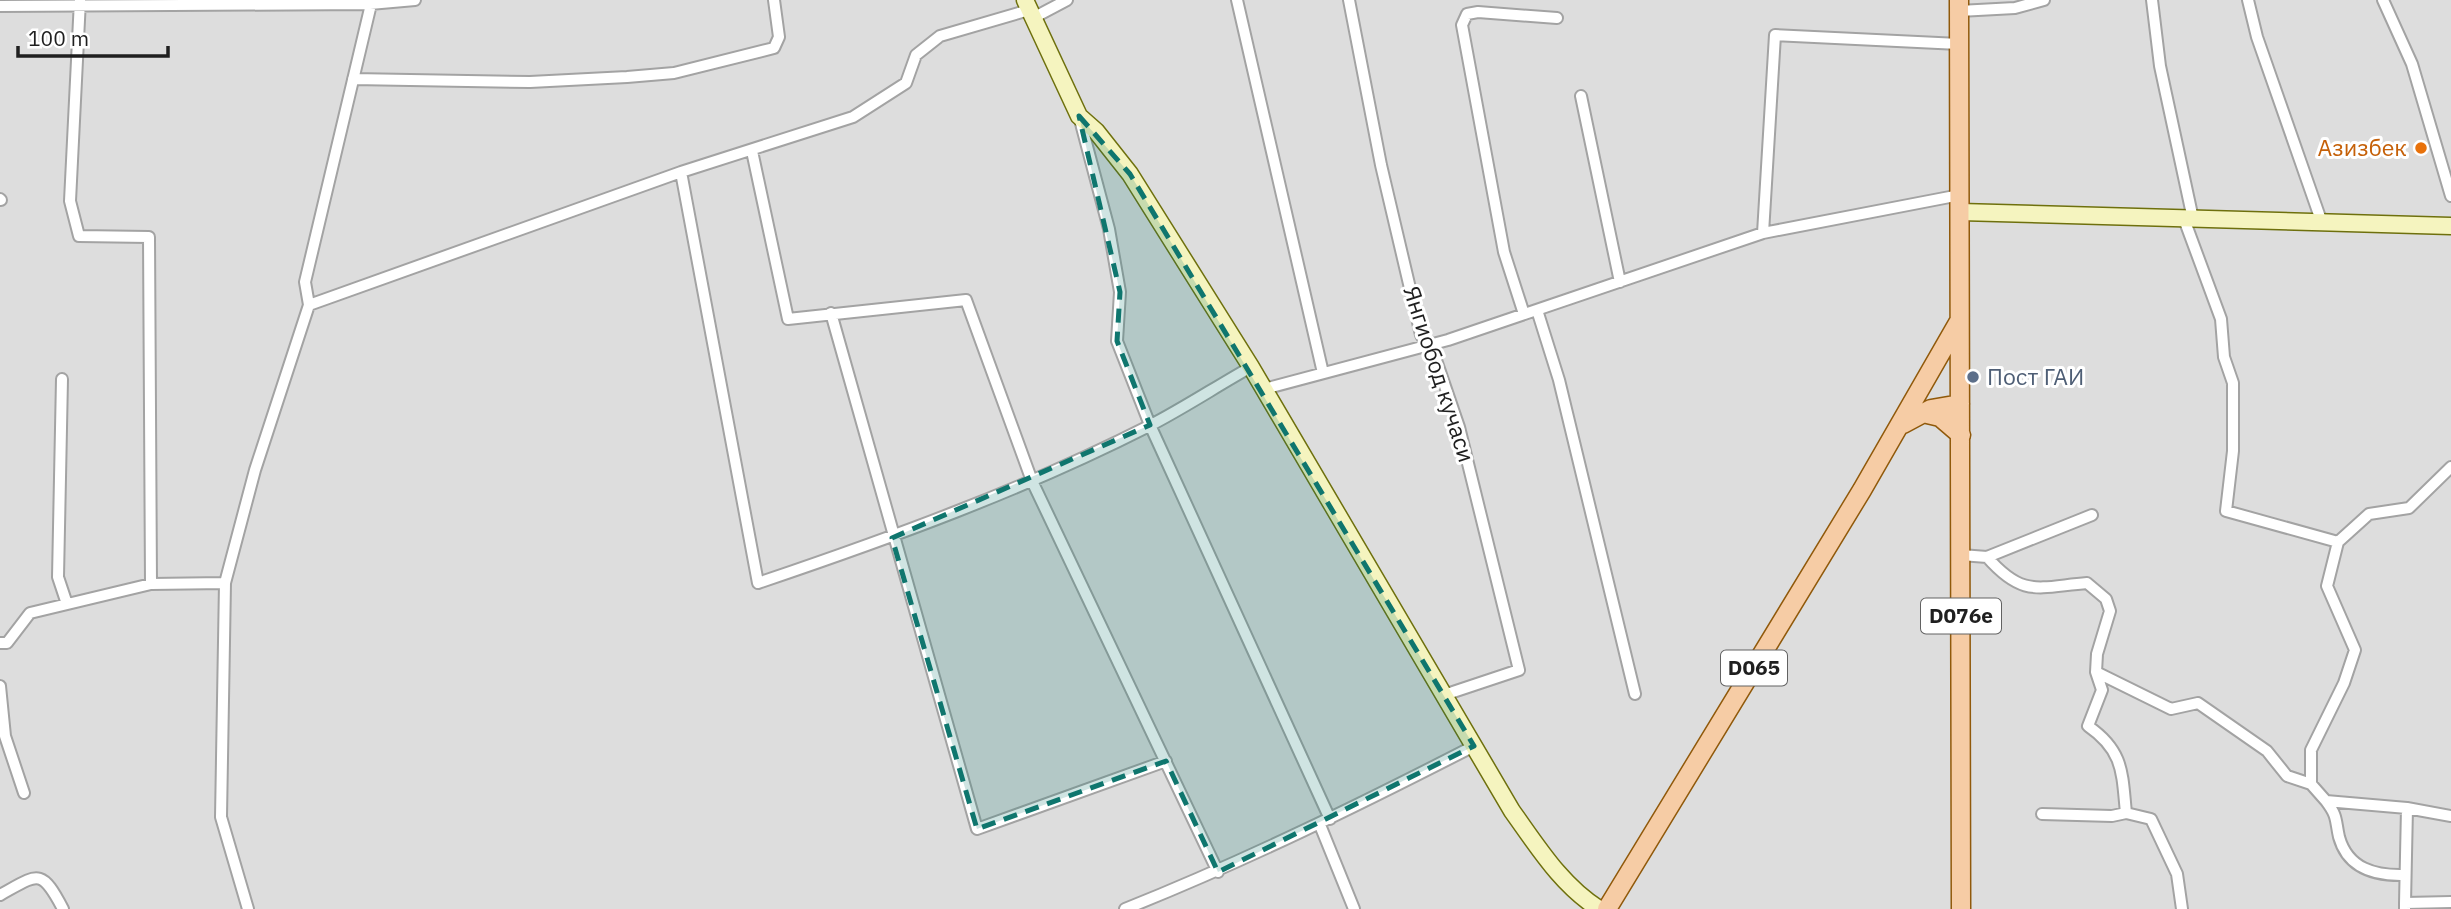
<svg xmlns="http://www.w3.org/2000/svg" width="2451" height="909" viewBox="0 0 2451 909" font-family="'IBM Plex Sans',sans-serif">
  <rect width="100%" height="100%" fill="#efece7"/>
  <path fill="#ddd" d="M0 0H2451V909H0Z"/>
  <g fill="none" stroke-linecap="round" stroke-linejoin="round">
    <g stroke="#a3a3a3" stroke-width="14">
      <path id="street" d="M80 0 70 201 79 236 149 237 151 584
        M1237 0 1323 373
        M1349 0 1381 165 1421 335 1435 357 1459 427 1519 670 1444 695
        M2152 0 2160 66 2193 219
        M2248 0 2257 37 2322 223
        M2383 0 2412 64 2451 196
        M0 6 370 4 415 0
        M1029 10 940 36 916 55 906 83 853 117 681 172 758 583C891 538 1023 490 1149 426 1184 408 1217 386 1251 367
        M1959 11 2015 8 2044 0
        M1033 18 1067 0
        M353 79 530 82 627 77 674 73 774 48 779 37 774 0
        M1581 96 1620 282
        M1079 116 1109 229 1120 292 1117 341 1150 425 1330 819
        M752 151 788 319 966 300 1032 481 1218 872
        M0 199 1 200
        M2184 219 2221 319 2224 357 2233 383V451L2226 511 2338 542
        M1763 233 1775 35 1959 44
        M309 305 681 172
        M1537 310 1559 380 1635 694
        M831 313 977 829 1166 761
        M1524 314 1504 252 1462 25 1467 14 1478 12 1557 18
        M62 379 58 577 67 604
        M1264 389 1448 340 1763 233 1960 195
        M2451 467 2409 508 2369 514 2338 542 2327 586 2355 650 2344 683 2311 750V784L2326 801 2407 808 2451 816
        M1961 555 1987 557 2092 515
        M1987 557C2023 598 2038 587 2087 583L2106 599 2110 611 2097 654 2096 672 2102 690 2088 726C2124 751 2122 773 2126 813L2151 819 2177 874 2182 909
        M0 643H7L30 613 151 584 225 583
        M2096 672 2171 709 2198 703 2267 751 2287 776 2311 784
        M0 686 5 736 24 793
        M2326 801C2338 817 2335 819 2339 837 2348 869 2375 876 2405 875
        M2042 814 2112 816 2126 813
        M1320 825 1354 909
        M0 895C38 874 41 867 63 909
        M2405 903 2407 808
        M248 909 221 817 225 583 255 470 309 305 305 282 372 0
        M1125 909C1245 861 1359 805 1474 746
        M2405 909V903L2451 902"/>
    </g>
    <g stroke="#6e700d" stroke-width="19">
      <path id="secondary" d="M1025 0 1079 116 1096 131 1130 174 1251 367 1512 811C1538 847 1561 885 1599 909
        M1960 212 2451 226"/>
    </g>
    <g stroke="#90590a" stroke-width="21">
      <path id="primary" d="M1959 0 1961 909
        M1923 413 1940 417 1961 435
        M1903 424 1931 409 1960 404
        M1607 909 1862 490 1958 323"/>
    </g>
    <use href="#street" stroke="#fff" stroke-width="10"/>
    <use href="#secondary" stroke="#f5f4bf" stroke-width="16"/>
    <use href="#primary" stroke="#f6cca5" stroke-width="18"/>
  </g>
  <path fill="#0f766e" fill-opacity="0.2" stroke="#0f766e" stroke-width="5" stroke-dasharray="14 9" stroke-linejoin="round" d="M1079 116 1130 174 1474 746 1218 872 1166 761 977 829 892 538 1150 425 1117 341 1120 292Z"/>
  <circle fill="#e8710a" stroke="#fff" stroke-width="2.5" cx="2421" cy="148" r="7"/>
  <circle fill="#5c6f8a" stroke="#fff" stroke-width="2.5" cx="1973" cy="377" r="7"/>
  <g text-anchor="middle" stroke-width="6" stroke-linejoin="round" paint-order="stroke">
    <g fill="#fff" stroke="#626262" stroke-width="2">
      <rect x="1921" y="598.5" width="80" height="35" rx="5"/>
      <rect x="1721" y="650.5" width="66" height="35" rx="5"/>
    </g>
    <g font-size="21" font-weight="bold" fill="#1f1f1f">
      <text x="1961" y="623">D076e</text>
      <text x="1754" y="675">D065</text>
    </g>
    <g font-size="23" fill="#c56008" stroke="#fff" text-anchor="end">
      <text x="2407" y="156">Азизбек</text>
    </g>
    <g font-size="23" fill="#1f1f1f" stroke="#fff">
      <text transform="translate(1439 374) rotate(72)" y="8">Янгиобод кучаси</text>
    </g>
    <g font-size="23" fill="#4e5e75" stroke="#fff" text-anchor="start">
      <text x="1987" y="385">Пост ГАИ</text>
    </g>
  </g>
  <path d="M18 46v10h150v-10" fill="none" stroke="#1f1f1f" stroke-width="3.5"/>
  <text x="28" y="46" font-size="21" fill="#1f1f1f" stroke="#ffffff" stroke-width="5" paint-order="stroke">100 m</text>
</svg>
